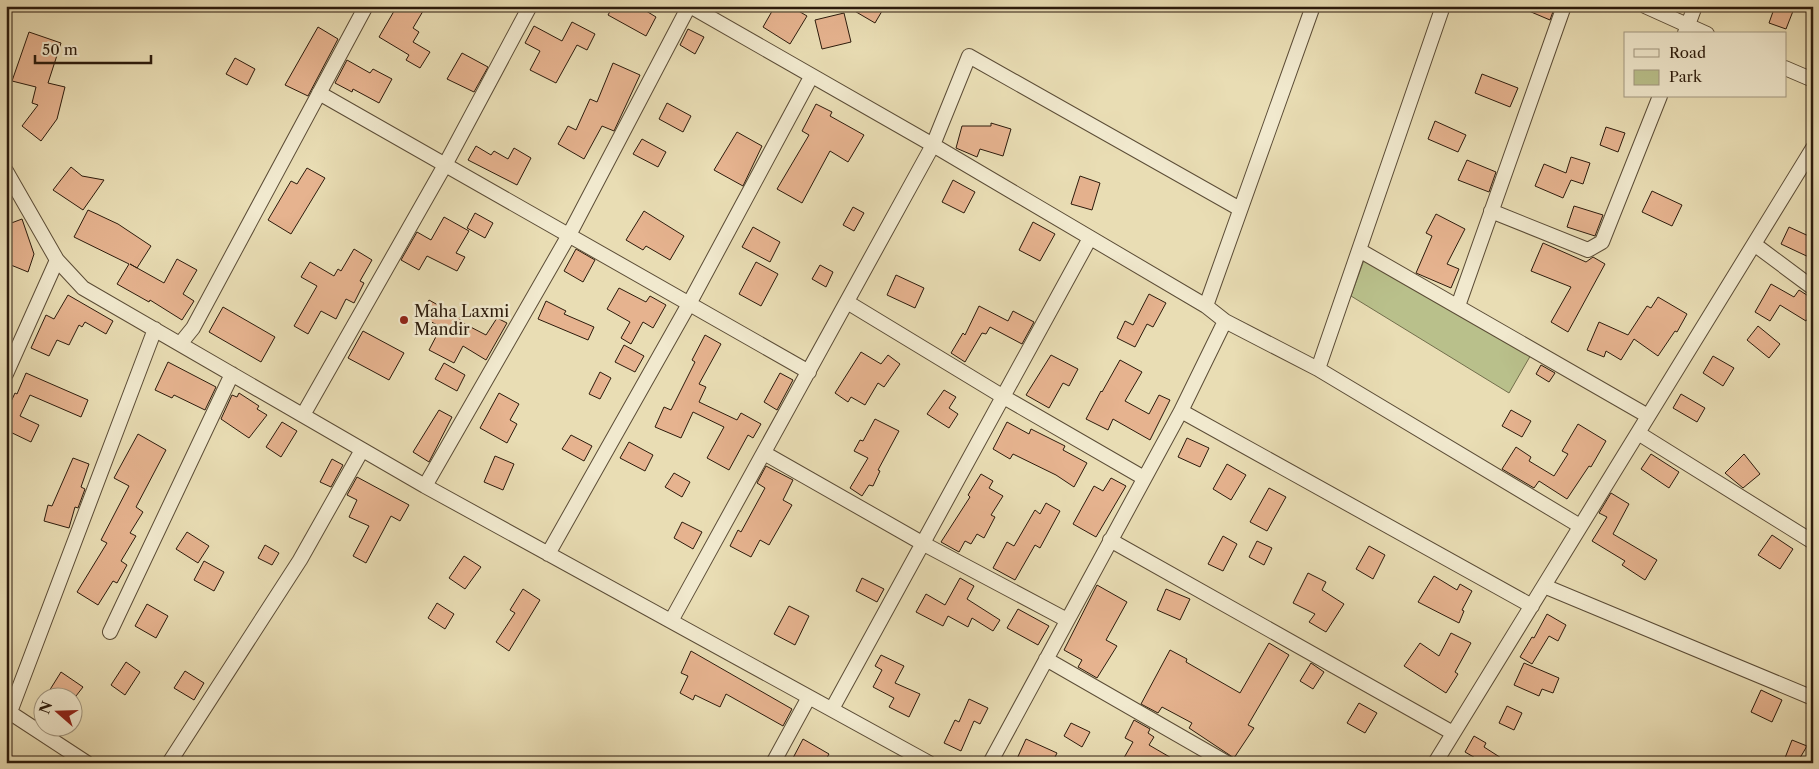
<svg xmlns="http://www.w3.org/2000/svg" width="1819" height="769" viewBox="0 0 1819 769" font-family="'Libre Caslon Text',serif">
  <rect width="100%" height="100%" fill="#e9ddb4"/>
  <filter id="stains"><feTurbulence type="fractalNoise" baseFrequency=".004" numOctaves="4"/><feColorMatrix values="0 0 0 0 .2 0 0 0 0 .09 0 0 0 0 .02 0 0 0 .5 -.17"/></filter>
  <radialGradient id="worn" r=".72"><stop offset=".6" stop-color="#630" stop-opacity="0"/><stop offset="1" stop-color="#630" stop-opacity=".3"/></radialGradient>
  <path fill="#b9c08b" stroke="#726e4c" d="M1364 260 1536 346 1509 393 1351 296Z"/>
  <path fill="#e6b38f" stroke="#2c1b0c" d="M397 6H426L413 28 419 32 413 42 430 52 420 68 406 60 409 55 379 37Z
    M613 6H638L656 17 646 36 608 15Z
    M775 6H790L807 16 790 44 763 27Z
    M846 6H885L875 23Z
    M1517 6H1555L1550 20Z
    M1775 6H1795L1786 29 1769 23Z
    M844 13 851 42 822 49 815 20Z
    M572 22 595 34 587 50 577 45 556 83 530 70 540 51 525 43 534 26 562 41Z
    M318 27 338 39 308 96 285 85Z
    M688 29 704 37 695 54 680 45Z
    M29 32 61 43 48 83 65 87 57 119 41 141 22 126 38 105 32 103 36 87 12 81Z
    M462 53 488 67 474 92 447 79Z
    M235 58 255 69 247 85 226 74Z
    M347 60 370 73 373 69 392 79 379 103 353 89 352 92 335 83Z
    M613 63 640 75 614 131 602 126 584 159 558 144 568 126 576 130 590 99 597 102Z
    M1482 74 1518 88 1510 107 1475 93Z
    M667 103 691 116 683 132 659 119Z
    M816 104 832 112 830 116 864 135 848 162 830 151 802 203 777 189 809 135 802 131Z
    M1435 121 1466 135 1458 152 1428 139Z
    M991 123 1011 129 1003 156 980 149 977 157 956 148 962 126H991Z
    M1606 127 1625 133 1618 152 1600 145Z
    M737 132 762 146 743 186 714 170Z
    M642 139 666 152 658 167 633 154Z
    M476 146 491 155 494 151 508 159 514 148 531 158 517 185 468 160Z
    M1571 157 1590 163 1583 184 1571 180 1563 198 1535 186 1544 164 1566 173Z
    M1467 160 1496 172 1489 192 1458 180Z
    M71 167 82 176 104 180 83 210 53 190Z
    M307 168 325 178 291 234 268 220 291 181 297 184Z
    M1080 176 1100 183 1092 210 1071 204Z
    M953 180 975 192 964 213 942 202Z
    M1652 191 1682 205 1672 226 1642 212Z
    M1574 206 1603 215 1595 236 1567 227Z
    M853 207 864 213 854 231 843 225Z
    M88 210 118 224 151 246 137 268 130 264 164 283 177 259 197 270 183 294 194 301 182 320 150 300 149 302 117 284 129 264 74 237Z
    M644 211 684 236 670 260 646 246 643 250 626 240Z
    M475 213 493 223 485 238 467 228Z
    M1436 214 1465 229 1447 264 1459 269 1451 288 1416 273 1432 236 1426 233Z
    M444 217 469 231 456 253 465 257 457 271 427 256 419 270 401 260 417 232 431 240Z
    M22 219 34 254 28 272 6 263V225Z
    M1033 222 1055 234 1040 261 1019 250Z
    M753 227 780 242 770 262 742 247Z
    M1789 227 1813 238V259L1781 244Z
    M1543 243 1586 262 1593 257 1605 264 1568 332 1551 322 1571 287 1531 271Z
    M354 249 372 260 360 281 364 283 354 303 346 299 336 319 321 311 308 334 294 326 317 286 301 277 310 262 334 276 338 269 341 271Z
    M576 249 595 260 583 282 564 271Z
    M756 262 778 274 761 306 739 294Z
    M820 265 833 272 826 287 812 279Z
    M896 275 924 288 915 308 887 295Z
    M1771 284 1794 297 1799 290 1813 299V311L1806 321 1780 305 1770 321 1755 312Z
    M619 288 646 302 650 296 666 305 653 328 643 322 631 344 621 338 630 322 607 309Z
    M1149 294 1166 303 1153 327 1147 324 1135 347 1117 338 1125 321 1133 325Z
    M68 295 113 321 106 334 85 322 82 327 79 325 69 345 57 340 49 356 31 348 46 315 54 319Z
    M1658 297 1687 314 1677 332 1675 331 1658 356 1634 339 1621 360 1606 351 1604 357 1587 350 1599 322 1628 335 1647 306 1651 308Z
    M429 300 461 318 459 321 486 335 497 318 507 323 486 360 463 346 454 363 429 350 441 327 420 316Z
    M546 301 566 311 564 314 594 327 588 340 538 319Z
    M979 306 1008 321 1013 311 1034 322 1022 344 990 327 986 334 982 333 965 362 951 353 963 333 965 335Z
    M223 307 275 337 261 362 209 332Z
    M1758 326 1780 344 1769 358 1747 340Z
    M363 331 404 353 389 380 348 358Z
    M705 335 721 344 699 384 706 387 699 402 737 420 741 413 761 424 753 438 748 435 729 470 707 458 724 427 693 412 681 438 655 427 664 407 671 410 695 362 692 360Z
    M624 345 644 356 635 372 615 362Z
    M861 352 881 364 888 355 900 364 884 387 878 383 865 405 851 397 848 402 835 393Z
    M1051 355 1078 369 1069 386 1063 383 1049 408 1026 395Z
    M1713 356 1734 368 1723 386 1703 373Z
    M1120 360 1142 372 1125 401 1149 414 1159 395 1170 400 1150 440 1113 419 1108 430 1086 419 1101 391 1102 392Z
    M168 362 216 387 205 410 174 395 172 398 155 390Z
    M444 363 465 375 457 391 435 379Z
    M1541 365 1555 373 1549 382 1536 374Z
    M600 372 611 378 600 399 589 394Z
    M26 373 88 400 81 417 30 395 20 416 39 425 31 442 6 430V418L11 410 8 408 15 393 17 394Z
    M780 373 793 380 777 410 764 402Z
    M944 390 956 397 949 408 958 414 949 428 927 414Z
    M239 393 259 406 257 409 267 415 249 438 221 419 232 395 237 397Z
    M499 393 519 404 510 420 517 424 507 443 480 428Z
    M1681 394 1705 408 1697 422 1673 408Z
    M439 410 452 417 429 462 413 452Z
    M1511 410 1531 421 1522 437 1502 426Z
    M875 419 899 431 878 470 880 471 873 486 869 485 862 496 850 488 868 458 854 451 860 440 863 441Z
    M282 422 297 431 281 457 266 447Z
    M1007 422 1029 434 1031 429 1065 446 1063 450 1087 463 1074 487 1056 475 1013 454 1010 459 993 449Z
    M1578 424 1606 441 1591 467 1589 466 1567 499 1539 481 1534 488 1502 469 1516 447 1531 457 1529 461 1554 476 1568 454 1562 451Z
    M138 434 166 450 136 507 143 512 130 533 136 536 121 561 127 565 117 583 113 581 98 605 77 592 107 543 101 540 129 486 114 478Z
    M571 435 592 446 584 461 562 449Z
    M1187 438 1209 448 1200 467 1178 457Z
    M629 442 653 455 645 471 620 458Z
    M1651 454 1679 472 1669 488 1641 469Z
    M1744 454 1760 474 1743 488 1725 473Z
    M495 456 514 464 503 490 484 482Z
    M73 458 89 464 81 487 85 489 78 508 75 507 69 528 44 521 48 505 52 506Z
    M332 459 343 465 331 487 320 482Z
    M1227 464 1246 475 1231 500 1213 489Z
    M766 466 793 480 783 500 792 505 769 545 760 540 751 557 730 546 738 530 741 532 765 488 757 483Z
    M674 473 690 482 682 497 665 487Z
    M981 474 993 481 989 488 1003 496 991 515 995 517 984 538 977 534 971 544 965 541 959 552 941 542 970 497 968 495Z
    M357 477 409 505 400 521 391 516 366 563 353 556 369 526 349 517 357 500 347 495Z
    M1111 478 1126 486 1096 537 1073 524 1094 486 1103 491Z
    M1269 488 1286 497 1267 531 1250 522Z
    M1611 493 1629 504 1613 534 1657 560 1645 580 1622 565 1625 561 1592 541 1607 517 1599 513Z
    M1046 503 1060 511 1040 548 1035 545 1015 580 993 568 1007 542 1014 546 1035 510 1040 514Z
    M682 522 702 532 693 549 674 538Z
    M187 532 209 546 198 563 176 549Z
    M1772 535 1793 549 1780 569 1758 555Z
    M1223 536 1237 544 1223 571 1208 564Z
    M1257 541 1272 548 1264 565 1249 557Z
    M265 545 279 553 272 565 258 558Z
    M1369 546 1385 555 1373 579 1356 569Z
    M464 556 481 567 465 589 449 578Z
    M204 561 224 572 214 591 194 580Z
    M1308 573 1326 582 1322 590 1344 604 1326 632 1309 622 1315 614 1293 603Z
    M1434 576 1457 590 1460 584 1472 591 1462 610 1464 611 1459 623 1418 602Z
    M862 578 884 589 877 602 856 591Z
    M960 578 974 586 967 599 1000 620 993 631 972 618 968 627 948 616 943 626 916 612 926 594 945 605Z
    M1097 585 1127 602 1106 640 1117 646 1097 678 1078 667 1082 660 1064 650Z
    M523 589 540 600 509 651 496 642 515 613 510 610Z
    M1166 589 1190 599 1180 620 1157 610Z
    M437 603 454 614 445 629 428 618Z
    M147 604 168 616 156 638 135 626Z
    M789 606 809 616 795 645 774 634Z
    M1018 609 1049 626 1038 645 1007 628Z
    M1547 614 1566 625 1558 641 1549 636 1532 664 1520 657 1532 637 1534 638Z
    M1451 633 1471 643 1455 672 1458 674 1446 693 1404 666 1420 643 1439 656Z
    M1269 643 1289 655 1248 725 1254 728 1234 758 1189 728 1192 723 1162 707 1158 713 1141 704 1170 650 1187 659 1186 662 1240 693Z
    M691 651 792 709 783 726 726 694 720 707 695 695 693 700 680 693 688 676 681 673Z
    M881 655 904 666 895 683 920 694 909 717 889 707 894 698 873 687 882 670 875 666Z
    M126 662 140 672 125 695 111 685Z
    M1311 663 1324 672 1313 689 1300 681Z
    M1524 663 1559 678 1553 693 1542 689 1539 696 1514 685Z
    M185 671 204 683 194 700 174 688Z
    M61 672 83 687 76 696H46Z
    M1761 690 1782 700 1772 722 1751 712Z
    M969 699 988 708 980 724 974 721 961 751 944 743 955 720 959 722Z
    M1359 703 1377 713 1365 733 1347 723Z
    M1507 706 1522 713 1514 730 1499 723Z
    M1134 720 1150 729 1148 733 1154 737 1149 745 1180 763H1121L1133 742 1125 738Z
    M1071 723 1090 732 1082 747 1064 736Z
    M1474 736 1486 743 1484 747 1509 763H1484L1465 752Z
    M803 739 829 754 824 763H802L793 758Z
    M1026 739 1057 753 1052 763H1015Z
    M1792 740 1807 746 1797 763H1783Z"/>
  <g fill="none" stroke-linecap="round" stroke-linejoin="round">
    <g stroke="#5b4c36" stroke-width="16">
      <path id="street" d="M690 6 933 145 1206 306
        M1645 6 1707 34
        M1685 33 1695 6
        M1785 68 1813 80
        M319 93 809 372
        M6 171 57 260 83 288 425 486 929 763
        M1491 211 1588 250 1602 242 1660 96
        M1754 244 1813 288
        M1359 250 1648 416
        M847 302 1002 396 1144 478
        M1458 306 1564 6
        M1225 321 1318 369 1443 6
        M180 344 193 328 366 6
        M1318 369 1580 526
        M6 374 57 260
        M1181 411 1532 606
        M303 415 445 165 530 6
        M1638 433 1813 542
        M764 453 922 543 1067 620
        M425 486 569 235 689 6
        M1110 540 1453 733
        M548 554 689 304 811 77
        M1544 586 1813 698
        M671 621 933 145 969 56 1240 209
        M110 632 232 374
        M1046 659 1227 763
        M832 709 1090 238
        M6 710 87 763
        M10 712 155 329
        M169 763 300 560 362 450
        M773 763 809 697
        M990 763 1181 411 1225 321 1206 306 1313 6
        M1435 763 1813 148"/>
    </g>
    <use href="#street" stroke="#f1e9ce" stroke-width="14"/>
  </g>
  <circle fill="#8f2418" stroke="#f1e9ce" stroke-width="2" cx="404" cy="320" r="5"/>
  <g text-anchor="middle" stroke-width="5" stroke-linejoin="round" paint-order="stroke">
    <g font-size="16" fill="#2c1b0c" stroke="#f1e9ce" text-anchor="start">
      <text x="414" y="317">Maha Laxmi<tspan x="414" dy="18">Mandir</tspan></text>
    </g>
  </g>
  <rect width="1819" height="769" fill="none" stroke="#e9ddb4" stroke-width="25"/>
  <rect x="8" y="8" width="1804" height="754" fill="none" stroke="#2c1b0c" stroke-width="2.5"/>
  <rect x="12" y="12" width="1794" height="744" fill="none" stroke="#2c1b0c"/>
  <rect x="1624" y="32" width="162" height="65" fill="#f1e9ce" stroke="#a29780"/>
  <rect x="1634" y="49" width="25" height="8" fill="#f1e9ce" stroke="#a29780"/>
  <text x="1669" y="58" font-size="15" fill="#2c1b0c">Road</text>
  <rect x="1634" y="70" width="25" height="15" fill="#b9c08b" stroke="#a29780"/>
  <text x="1669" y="82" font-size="15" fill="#2c1b0c">Park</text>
  <g transform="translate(58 712) rotate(290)"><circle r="24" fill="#f1e9ce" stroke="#a29780"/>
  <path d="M0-4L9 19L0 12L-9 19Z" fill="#8f2418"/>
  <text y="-8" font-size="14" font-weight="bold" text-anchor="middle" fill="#2c1b0c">N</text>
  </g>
  <path d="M35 55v8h116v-8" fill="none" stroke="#2c1b0c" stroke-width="2.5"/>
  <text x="42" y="55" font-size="15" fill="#2c1b0c" stroke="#f1e9ce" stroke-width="4" paint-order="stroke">50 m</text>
  <rect width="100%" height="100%" filter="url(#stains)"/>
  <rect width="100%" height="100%" fill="url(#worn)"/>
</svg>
